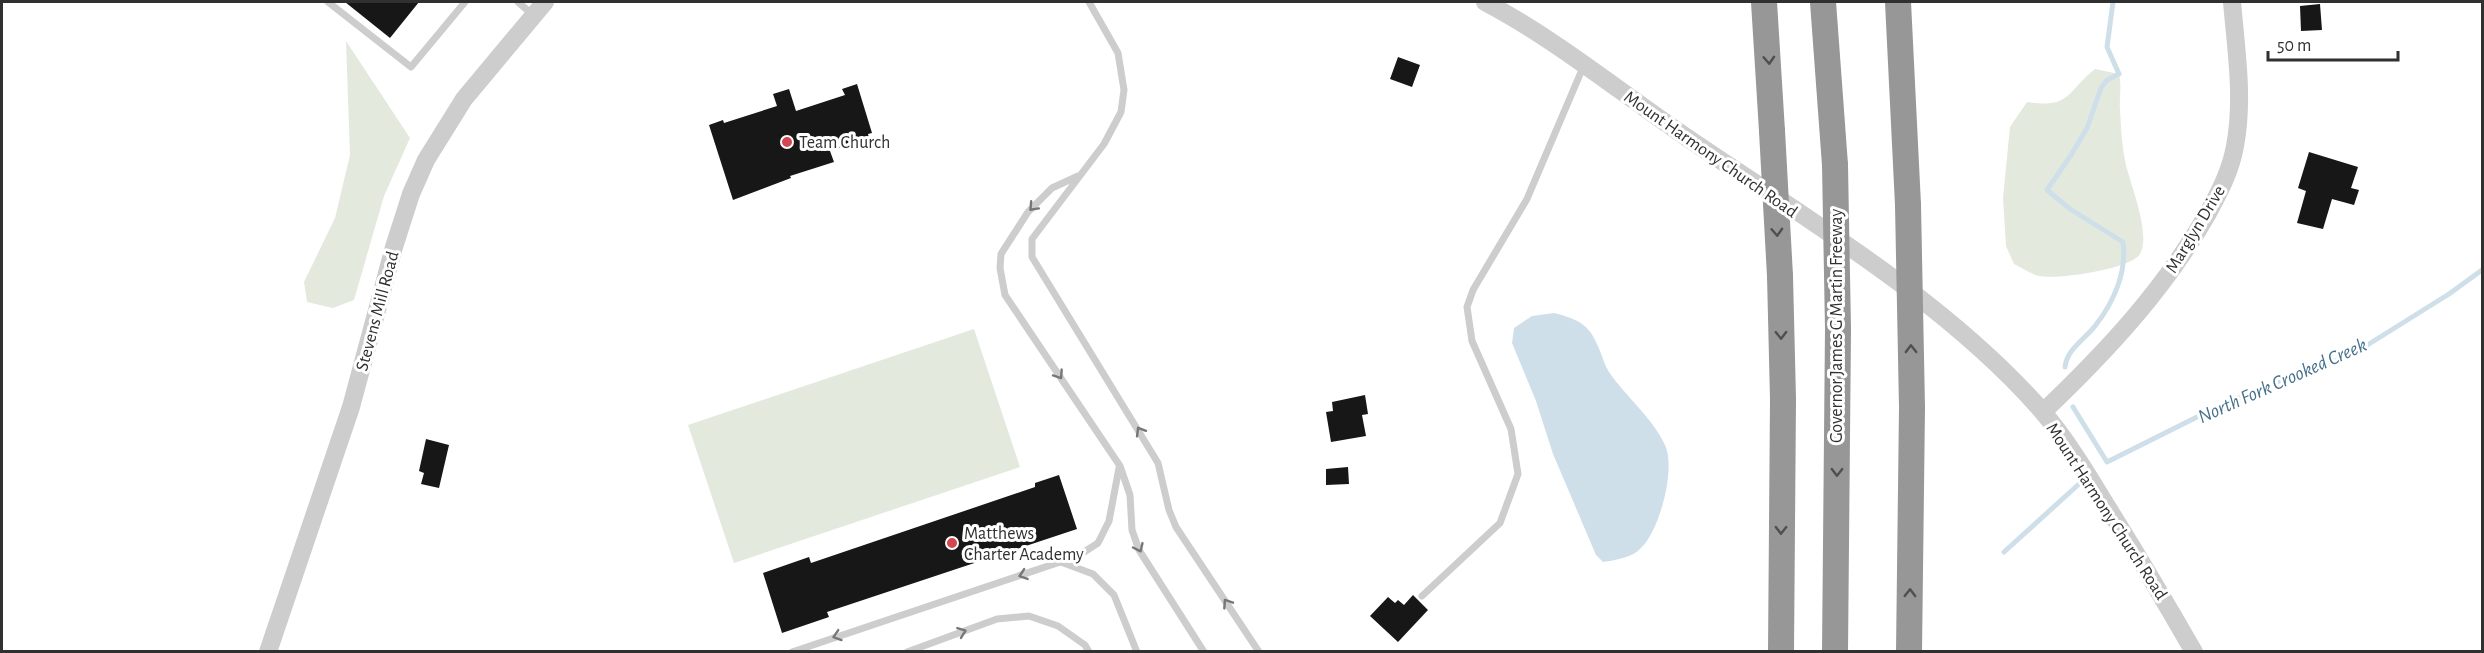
<svg xmlns="http://www.w3.org/2000/svg" width="2484" height="653" viewBox="0 0 2484 653" font-family="'Alegreya Sans',sans-serif">
  <rect width="100%" height="100%" fill="#fff"/>
  <path fill="#e3e9dd" d="M346 41 410 138 384 196 354 300 333 308 307 302 304 282 335 218 350 155Z
    M2095 69 2119 74C2122 86 2119 98 2120 110 2121 128 2122 148 2126 165 2131 186 2151 234 2140 254 2131 269 2056 280 2039 276 2031 274 2022 268 2014 264L2006 246 2003 198 2010 127 2027 102C2071 109 2067 91 2095 69Z
    M974 329 1020 467 734 563 688 425Z"/>
  <path fill="#cfdfe9" d="M1554 313C1581 320 1590 325 1600 351 1603 358 1605 366 1609 372 1626 397 1652 417 1665 445 1676 468 1660 530 1641 548 1632 558 1615 560 1603 562L1596 555 1553 454 1536 401 1512 343 1514 328 1532 316Z"/>
  <g fill="none" stroke-linecap="round" stroke-linejoin="round">
    <path stroke="#cfdfe9" stroke-width="5" d="M2065 367C2067 349 2085 339 2095 326 2114 302 2127 272 2123 242L2070 209 2047 190 2071 155 2087 128 2101 88 2107 80 2119 74 2107 47 2113 2
      M2073 407 2107 462 2225 403 2353 354 2449 294 2482 270
      M2004 552 2079 484"/>
  </g>
  <path fill="#171717" d="M345 2H419L390 38Z
    M2320 4 2322 30 2301 31 2300 6Z
    M1398 57 1420 65 1412 87 1390 79Z
    M857 84 872 133 868 134 869 138 830 151 834 162 790 176 791 178 733 200 709 125 723 120 724 123 777 106 773 94 789 89 796 111 845 95 842 89Z
    M2309 152 2358 167 2351 188 2359 190 2354 205 2332 199 2323 229 2297 223 2306 191 2298 188Z
    M1365 395 1368 414 1362 415 1366 436 1331 442 1326 412 1333 411 1332 402Z
    M426 439 449 445 439 488 421 484 424 473 419 471Z
    M1348 467 1349 484 1326 485V469Z
    M1059 475 1077 529 827 612 829 617 782 633 763 573 809 557 811 563 1035 487V483Z
    M1413 595 1428 610 1398 642 1370 616 1388 597 1395 603 1398 600 1404 605Z"/>
  <g fill="none" stroke-linecap="round" stroke-linejoin="round">
    <path stroke="#cdcdcd" stroke-width="7" d="M328 2 411 67 465 2
      M518 2 533 15
      M1089 2 1118 53 1124 90 1121 112 1104 144 1032 239V257L1158 463 1169 510 1176 527 1259 652
      M1078 176 1052 188 1028 212 1001 254 1000 268 1005 295 1120 466 1130 495 1132 530 1139 550 1204 652
      M1061 562 1093 574 1114 595 1137 652
      M1422 596 1500 523 1518 474 1511 429 1472 341 1467 307 1473 290 1527 199 1584 65
      M792 652 1078 556 1098 543 1109 521 1119 468
      M907 652 997 619 1029 616 1058 626 1085 645 1089 652"/>
    <path stroke="#cdcdcd" stroke-width="18" d="M1485 2C1557 40 1621 93 1689 139 1807 219 1948 303 2042 411 2067 440 2088 475 2108 508 2138 556 2166 603 2194 652
      M2043 412C2106 352 2165 289 2208 213 2219 193 2231 170 2235 146 2244 99 2236 49 2232 2
      M268 652 351 407 394 247 411 194 426 160 464 99 545 2"/>
    <path stroke="#979797" stroke-width="26" d="M1764 2 1772 131
      M1823 2 1835 165
      M1898 2 1908 205
      M1780 276 1783 399 1781 652
      M1835 652 1838 329
      M1909 652 1912 407"/>
    <path stroke="#979797" stroke-width="26" d="M1772 131 1780 276
      M1835 165 1838 329
      M1908 205 1912 407"/>
  </g>
  <defs><path id="oneway-chevron" d="M-2-3.5L2.5 0L-2 3.5" fill="none" stroke-width="1.6" stroke-linecap="round" stroke-linejoin="round" transform="scale(1.5)"/></defs>
  <g stroke="#4f4f4f">
    <use href="#oneway-chevron" transform="translate(1769 60) rotate(87)"/>
    <use href="#oneway-chevron" transform="translate(1777 232) rotate(87)"/>
    <use href="#oneway-chevron" transform="translate(1781 335) rotate(89)"/>
    <use href="#oneway-chevron" transform="translate(1911 349) rotate(-91)"/>
    <use href="#oneway-chevron" transform="translate(1837 472) rotate(91)"/>
    <use href="#oneway-chevron" transform="translate(1781 530) rotate(91)"/>
    <use href="#oneway-chevron" transform="translate(1910 593) rotate(-89)"/>
  </g>
  <g stroke="#777">
    <use href="#oneway-chevron" transform="translate(1033 207) rotate(133)"/>
    <use href="#oneway-chevron" transform="translate(1059 375) rotate(56)"/>
    <use href="#oneway-chevron" transform="translate(1140 431) rotate(-121)"/>
    <use href="#oneway-chevron" transform="translate(1139 548) rotate(65)"/>
    <use href="#oneway-chevron" transform="translate(1023 575) rotate(161)"/>
    <use href="#oneway-chevron" transform="translate(1227 603) rotate(-124)"/>
    <use href="#oneway-chevron" transform="translate(962 632) rotate(-20)"/>
    <use href="#oneway-chevron" transform="translate(837 636) rotate(162)"/>
  </g>
  <g fill="#d44651" stroke="#fff" stroke-width="2">
    <circle cx="787" cy="142" r="6"/>
    <circle cx="952" cy="543" r="6"/>
  </g>
  <g text-anchor="middle" stroke-width="6" stroke-linejoin="round" paint-order="stroke">
    <g font-size="18" fill="#303030" stroke="#fff" text-anchor="start">
      <text x="799" y="148">Team Church</text>
      <text x="964" y="539">Matthews<tspan x="964" dy="21">Charter Academy</tspan></text>
    </g>
    <g font-size="18" fill="#303030" stroke="#fff">
      <text transform="translate(1711 154) rotate(35)" y="6">Mount Harmony Church Road</text>
      <text transform="translate(2195 229) rotate(-59)" y="6">Marglyn Drive</text>
      <text transform="translate(377 311) rotate(-75)" y="6">Stevens Mill Road</text>
      <text transform="translate(1836 326) rotate(-90)" y="6">Governor James G Martin Freeway</text>
      <text transform="translate(2107 511) rotate(57)" y="6">Mount Harmony Church Road</text>
    </g>
    <g font-size="20" font-style="italic" fill="#46708b" stroke="#fff">
      <text transform="translate(2282 380) rotate(-24)" y="7">North Fork Crooked Creek</text>
    </g>
  </g>
  <rect width="2484" height="653" fill="none" stroke="#303030" stroke-width="6"/>
  <path d="M2268 51v9h130v-9" fill="none" stroke="#303030" stroke-width="3"/>
  <text x="2277" y="51" font-size="18" fill="#303030" stroke="#ffffff" stroke-width="4.5" paint-order="stroke">50 m</text>
</svg>
